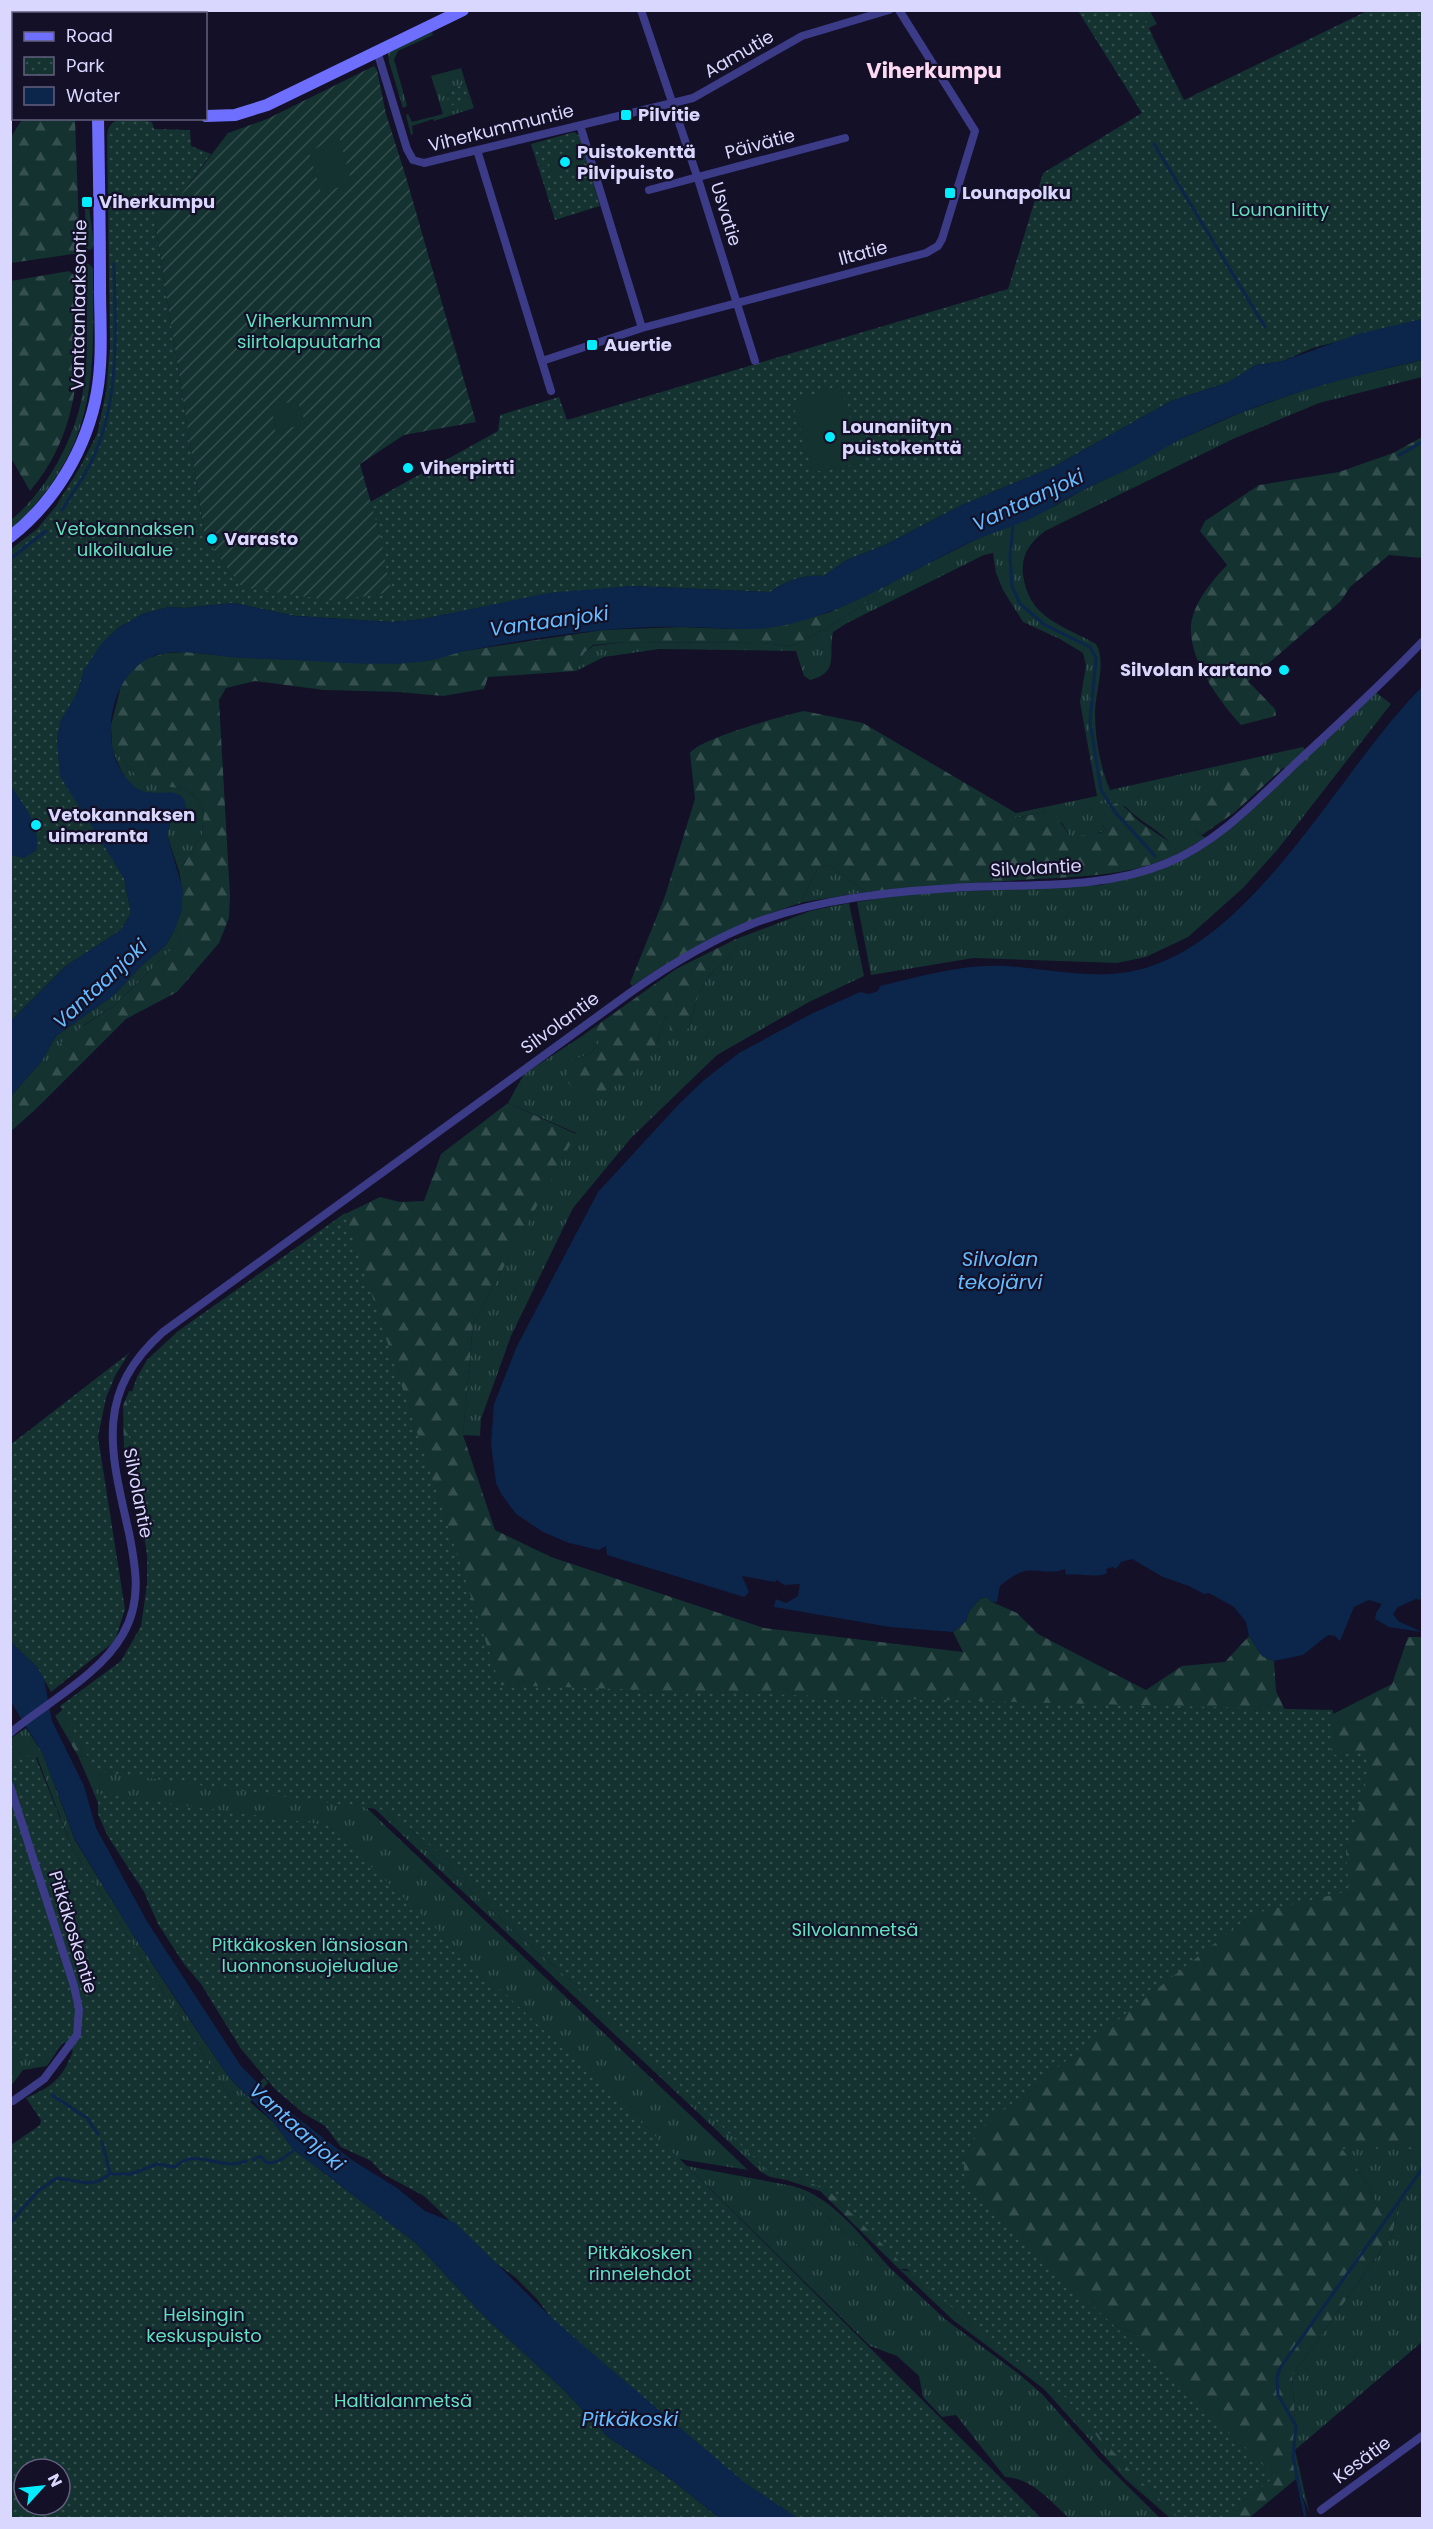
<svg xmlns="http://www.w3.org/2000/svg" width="1433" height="2529" viewBox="0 0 1433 2529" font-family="Poppins,sans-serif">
  <defs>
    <pattern id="grass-tufts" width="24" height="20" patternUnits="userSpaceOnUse" patternTransform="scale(1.5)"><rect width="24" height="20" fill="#133230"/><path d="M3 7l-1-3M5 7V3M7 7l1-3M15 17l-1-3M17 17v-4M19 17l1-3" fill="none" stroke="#354f4f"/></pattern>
    <pattern id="forest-firs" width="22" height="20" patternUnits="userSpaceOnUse" patternTransform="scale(1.5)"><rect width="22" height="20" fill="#133230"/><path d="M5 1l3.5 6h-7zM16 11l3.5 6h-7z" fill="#354f4f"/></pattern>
    <pattern id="park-dots" width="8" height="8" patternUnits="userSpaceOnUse" patternTransform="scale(1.5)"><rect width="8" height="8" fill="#133230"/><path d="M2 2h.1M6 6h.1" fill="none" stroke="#354f4f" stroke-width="1.8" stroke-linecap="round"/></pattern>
    <pattern id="garden-furrows" width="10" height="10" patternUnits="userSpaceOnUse" patternTransform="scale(1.5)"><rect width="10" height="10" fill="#133230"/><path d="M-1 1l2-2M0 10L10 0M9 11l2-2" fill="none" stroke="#354f4f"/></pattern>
  </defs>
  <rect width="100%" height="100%" fill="#131028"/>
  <path fill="url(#grass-tufts)" d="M1118 11H1150L1157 24 1149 28 1153 36Z
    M432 32 433 35 398 51 394 59 407 106 403 108 389 62 388 53Z
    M461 68 466 84 453 88 447 96 464 98 470 96 474 108 434 121 433 119 412 126 413 134 411 135 406 115 408 114 412 122 443 114 431 76Z
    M89 207 94 244 92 249 86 251 85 209Z
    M88 263 93 268C94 380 98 447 11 530V520C50 487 77 435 84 385 89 346 86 305 86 265Z
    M1422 360V377L1319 403 1233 439 1045 531C1030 543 1021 554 1023 574 1028 618 1062 625 1096 644 1107 662 1095 692 1095 713 1095 739 1100 766 1110 790L1303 747 1305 750 1287 769 1283 768 1280 764 1195 830 1205 838 1178 854C1168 833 1141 824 1125 806L1098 812 1105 830C1100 834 1078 838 1071 838L1062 823 1046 812 1015 818 1016 813 1097 796 1080 702 1086 665 1083 653 1060 639 1023 622 1003 590 996 573 993 553 984 555 847 623 833 632C828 656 840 672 810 680L804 676 796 651 659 649 604 657 576 671 584 653 593 646 626 642 761 643 792 646 832 625 863 605 893 581 975 540 1055 506 1079 492 1139 463 1172 443 1240 413 1321 384Z
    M1374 691 1391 704 1278 849 1243 888 1188 937 1146 957 1117 963 973 958 871 975 857 902 908 894 1101 885 1145 874 1216 839Z
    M112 748 139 778 178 788 193 794 204 810 202 835 179 871 167 835 171 820 180 819 163 793C130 798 122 774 112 748Z
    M829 865 866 892 804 902 803 897 818 868Z
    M849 903 864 976 809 1002 717 1055 631 1138 573 1208 511 1336 481 1419 480 1436 463 1435 473 1324 576 1133 508 1103 524 1074 582 1036 602 1039 591 1053 571 1061 657 1042 665 1017 669 1016 689 1028C694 1012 697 992 707 979 717 965 731 961 738 944L736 939 810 911Z
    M174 931 181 940 116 1004 84 1025 20 1100 11 1108V1096L41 1062 56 1036 114 995 141 966 166 945Z
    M26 1728 43 1754 75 1840 132 1933 181 2007 228 2076 246 2095 235 2105 73 1850 37 1757 11 1772V1738Z
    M78 1756 352 1794 748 2170 679 2159 112 1834Z
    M360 1795 387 1799 432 1855 519 1936 623 2026 786 2180 770 2177 761 2172Z
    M11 2033 64 2041 47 2066 23 2070 11 2086Z
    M1417 2148 1422 2149V2342L1295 2450 1309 2512 1296 2479 1292 2447 1296 2434 1292 2376 1392 2235 1400 2200 1381 2213 1364 2178 1341 2149Z
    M687 2166 793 2186 884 2269H891L945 2319 1019 2374 1042 2394 1098 2457 1160 2518H1069C1050 2501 1032 2478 1005 2477L956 2415 942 2417 923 2397 919 2376 897 2356 870 2346Z
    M899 2269 1090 2315 1141 2336 1127 2479 1170 2518 1125 2479 1044 2389 953 2320Z"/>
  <path fill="url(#forest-firs)" d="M23 118 75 119 80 253 11 263V137Z
    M69 271 79 279C80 356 83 429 30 491L11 458V281Z
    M1422 437V558L1389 555 1350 587 1341 601 1248 681 1275 709 1276 716 1241 725C1219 701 1184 654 1192 619 1197 598 1213 580 1227 565L1200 531 1205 521 1259 485 1339 472 1393 453Z
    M893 581 863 605 832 625 792 646 761 643 626 642 593 645 584 653 576 671 488 677 484 689 443 696 399 692 324 690 255 681 226 688 219 700 230 896 229 918 219 943 177 992 126 1019 35 1110 11 1131V1108L20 1100 64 1039 116 1004 181 940 174 931C182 910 184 893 179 871L202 835 204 810 193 794 178 788 151 784 139 778 112 748 111 725 121 686 126 676 145 659 165 653 187 652 234 657 346 662 426 661 463 651 603 630 680 627 733 629 784 625 830 612 859 599Z
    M804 711 863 723 1016 813 1015 818 1046 812 1055 814 1071 838 1083 835 1101 833 1105 830 1098 812 1099 804 1105 803 1110 806 1119 802 1140 822 1174 845 1178 854C1128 878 1075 876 1021 880 969 883 918 887 866 892L829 865 818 868 803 897 804 902C741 921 686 950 632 986L630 983 665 896 695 799 690 753C701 738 782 716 804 711Z
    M1280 764 1283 768 1235 812 1202 835 1195 830 1187 816 1191 799 1226 775 1240 768Z
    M736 939 738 944C731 961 717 965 707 979 697 992 694 1012 689 1028L677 1034 670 1032 669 1016 665 1017C661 1030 657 1045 649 1056 636 1073 600 1103 577 1092 573 1089 568 1082 565 1078L571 1061 591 1053 601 1040 582 1036 676 969Z
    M508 1103 576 1134 473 1324 463 1435 495 1530 551 1557 764 1628 963 1652 953 1632 966 1621 969 1611 980 1599 987 1597 992 1602 1017 1613 1038 1634 1146 1690 1182 1666 1225 1662 1249 1636 1262 1656 1274 1661 1276 1691 1292 1725 1333 1714 1392 1684 1408 1637H1422V2149H1342L1364 2178 1381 2213 1400 2199 1392 2235 1292 2376 1296 2434 1292 2447 1296 2479 1249 2518H1170L1127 2479 1080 2412 1141 2336 1090 2315 998 2347 907 2269H899L820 2191 786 2180 623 2026 519 1936 432 1855 387 1799 78 1756 55 1716 85 1691 204 1661 139 1435 124 1452 123 1406 129 1391 144 1393 341 1216 380 1197 400 1202 424 1201 441 1154Z
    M793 2186C834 2197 863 2239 891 2269H884Z"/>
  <path fill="url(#park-dots)" fill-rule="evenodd" d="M130 11H181V13H129Z
    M1078 11H1140L1184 100 1367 11H1422V319L1313 348 1283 361 1256 365 1229 382 1171 401 1055 466 960 506 885 545 847 560 824 576C802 574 787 581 770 592L631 586 520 600 423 619 392 622 295 616 234 603 184 608 168 607 143 614 118 628 84 670 78 691 71 705 96 832 124 878 131 913 121 930 66 966 11 1021V549L37 529 56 506 80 467 97 434 106 392 110 346 107 135C110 112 136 119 152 122L154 129 190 130 191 146 211 154 176 201 155 222 205 538 380 535 370 502 498 431 500 415 559 397 567 420 1008 289 1043 173 1142 113Z
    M466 84 470 96 464 98 463 102 449 106 447 96 453 88Z
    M574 132 580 136 600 206 555 220 531 144Z
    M345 1213 500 1685 940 1700 1333 1710 1331 1755 1368 1753 1369 1771 1346 1854 1349 1891 1252 1914 986 2124C968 2146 956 2163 970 2191L1275 2476 1225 2518H1179L1133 2474 1065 2397 998 2347 907 2269 831 2193 803 2179 772 2175 441 1855 391 1811 96 1771 60 1706 121 1661 141 1626 147 1584V1555L125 1412 137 1377 147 1360 178 1331Z
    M129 1353 115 1376 106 1398 98 1437 125 1609 115 1641 51 1692 37 1667 11 1642 10 1445Z
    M34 1753 73 1850 235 2105 264 2078 268 2083 250 2102 274 2123 294 2150 416 2243 485 2317 563 2389 608 2437 672 2480 719 2518H11V2145L40 2125 41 2120 26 2098C53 2086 62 2079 73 2051L64 2042 37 2067 11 2043V1762ZM24 2469H60V2505H24Z
    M94 1793 327 1825 689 2168 1041 2518H790L759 2496 555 2323 537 2299 515 2277 487 2257 424 2196 383 2174 371 2161 341 2147 325 2126 303 2113 275 2089 241 2049 201 1984 184 1964 158 1924 144 1892 107 1835 98 1814V1803Z"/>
  <path fill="url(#garden-furrows)" d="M374 66 377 70 386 114 406 177 476 422 404 435 360 464 380 535 391 592 334 601 242 587 205 538 155 222 176 201 228 133 267 119Z"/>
  <path fill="#133230" d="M339 136 352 184 321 192 309 152Z
    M578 149 583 165 552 173 547 158Z
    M840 386 864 463 813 472 793 404 795 400Z
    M297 400 306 424 275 431 272 407Z"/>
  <path fill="#0c254b" d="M1422 319V360C1337 379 1250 403 1172 444 1160 450 1149 458 1138 464 1120 474 1100 481 1081 491 1065 499 1050 509 1034 517 1013 527 990 533 968 543 903 574 841 618 768 628 740 631 710 627 682 627 656 626 630 628 604 630 558 634 511 642 465 651 452 654 440 659 427 661 387 667 335 662 295 660 274 659 253 659 232 657 203 655 166 644 141 663 105 689 99 758 135 787 153 802 189 778 186 814L171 820 167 835 183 890 181 913 174 931 166 945 141 966 114 995 56 1036 41 1062 11 1096V1021L66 966 121 930 131 913 124 878 60 776 57 739 60 722 78 691 84 670 102 643 118 628 143 614 168 607 184 608 234 603 295 616 392 622 423 619 548 593 631 586 770 592C787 581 802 574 824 576L847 560 885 545 960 506 1055 466 1171 401 1229 382 1256 365 1283 361 1358 334Z
    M1422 687V1592L1420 1600 1416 1599 1398 1607 1393 1614 1398 1621 1422 1632 1389 1627 1375 1619 1376 1613 1382 1604 1369 1600 1354 1607 1340 1641 1335 1636 1328 1635 1303 1655 1274 1661 1262 1656 1249 1636 1246 1622 1234 1607 1209 1593 1204 1594 1189 1586 1163 1577 1132 1559 1121 1562 1116 1569 1113 1567 1106 1569 1107 1573C1095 1579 1080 1572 1066 1575L1065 1569C1050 1575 1040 1569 1025 1571 1016 1573 1007 1580 1000 1586L997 1602H992L987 1597 980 1599 969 1611 966 1621 953 1632 890 1627 774 1607 776 1599 786 1603 798 1596 800 1584 784 1585 777 1580 775 1582 742 1576 749 1592 744 1597 607 1555 606 1546 599 1550 569 1543 543 1532 516 1514 502 1495 496 1483 491 1444 494 1404 517 1346 598 1192 679 1104 704 1080 739 1053 811 1014 860 992 869 994 878 991 880 986C921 976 963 964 1005 966 1046 968 1087 979 1128 972 1251 952 1338 770 1422 687Z
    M11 787C24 804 42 830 36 851L24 858 11 855Z
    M11 1642 37 1667 44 1679 52 1721 84 1786 96 1828 148 1923 241 2066 277 2102 352 2160 397 2188 425 2211 455 2223 550 2316 587 2349 745 2483 798 2518H719L672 2480 608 2437 563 2389 485 2317 416 2243 294 2150 274 2123 228 2076 132 1933 75 1839 43 1754 11 1702Z"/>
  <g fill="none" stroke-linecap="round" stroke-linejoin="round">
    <path stroke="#0c254b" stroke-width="3" d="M1154 144 1265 327
      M1399 455 1422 442
      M62 510C75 489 90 469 98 446 120 389 115 324 114 264
      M1013 526 1010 557 1012 586 1020 604 1045 625 1090 647 1096 658 1090 722 1101 790 1115 812 1155 856
      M10 559 46 531
      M52 2095 87 2118 98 2134
      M102 2142 110 2173
      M253 2160 260 2156 267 2163C279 2163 287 2156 296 2148
      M10 2223 38 2191 57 2178 87 2183 99 2181 110 2174H131L157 2164 175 2167C197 2146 219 2172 246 2161
      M1305 2515 1293 2457 1296 2426 1278 2395 1277 2377 1280 2368 1422 2169"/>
    <path stroke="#3b3b87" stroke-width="8" d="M641 10 698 179 755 361
      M377 51 407 149 413 160 424 163 693 98 802 36 889 10
      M580 125 642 328
      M477 150 551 391
      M649 190 845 138
      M542 361 642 328 926 253 938 246 942 239 975 131 899 10
      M10 1733C46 1703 100 1675 123 1634 142 1601 136 1568 129 1533 111 1453 93 1394 163 1332L631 992C671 964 712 939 757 922 819 899 888 892 953 888 1024 883 1100 891 1167 863 1218 842 1256 801 1295 764 1338 724 1382 684 1422 642
      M10 1786 74 1986 79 2009 77 2035 44 2079 13 2101
      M1321 2510 1422 2436"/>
    <path stroke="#6e6eff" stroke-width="12" d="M115 14 116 10
      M206 116 235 115 267 105 463 10
      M10 537C55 502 87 448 97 392 103 358 100 321 100 287 100 231 99 175 98 118"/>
    <path stroke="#ff52aa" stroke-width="15" d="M28 14 30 10
      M45 14 47 10
      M10 41 14 36
      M10 70 14 65"/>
  </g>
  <g fill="#03edff" stroke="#131028" stroke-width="2">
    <rect x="620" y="109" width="12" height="12" rx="3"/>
    <circle cx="565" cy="162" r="6"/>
    <rect x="944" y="187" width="12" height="12" rx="3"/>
    <rect x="81" y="196" width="12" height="12" rx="3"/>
    <rect x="586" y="339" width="12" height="12" rx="3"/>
    <circle cx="830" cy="437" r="6"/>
    <circle cx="408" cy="468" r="6"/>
    <circle cx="212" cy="539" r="6"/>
    <circle cx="1284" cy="670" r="6"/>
    <circle cx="36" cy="825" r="6"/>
  </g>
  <g text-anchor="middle" stroke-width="4.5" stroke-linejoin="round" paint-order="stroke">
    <g font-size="18" fill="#dad7ff" stroke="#131028">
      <text transform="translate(739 54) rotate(-30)" y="6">Aamutie</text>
      <text transform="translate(501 128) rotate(-14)" y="6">Viherkummuntie</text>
      <text transform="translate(760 144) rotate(-15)" y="6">Päivätie</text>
      <text transform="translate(726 214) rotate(73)" y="6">Usvatie</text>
      <text transform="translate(863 253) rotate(-15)" y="6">Iltatie</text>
      <text transform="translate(79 305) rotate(-89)" y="6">Vantaanlaaksontie</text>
      <text transform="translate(1036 868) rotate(-3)" y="6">Silvolantie</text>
      <text transform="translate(560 1023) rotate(-36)" y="6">Silvolantie</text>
      <text transform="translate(138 1493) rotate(79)" y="6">Silvolantie</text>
      <text transform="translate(73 1932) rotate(73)" y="6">Pitkäkoskentie</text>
      <text transform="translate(1362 2460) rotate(-36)" y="6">Kesätie</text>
    </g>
    <g font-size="18" font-weight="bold" fill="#dad7ff" stroke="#131028" text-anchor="start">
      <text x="638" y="121">Pilvitie</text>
      <text x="577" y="158">Puistokenttä<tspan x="577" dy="21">Pilvipuisto</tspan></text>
      <text x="962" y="199">Lounapolku</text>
      <text x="99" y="208">Viherkumpu</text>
      <text x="604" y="351">Auertie</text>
      <text x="842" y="433">Lounaniityn<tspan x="842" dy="21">puistokenttä</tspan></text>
      <text x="420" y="474">Viherpirtti</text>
      <text x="224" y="545">Varasto</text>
      <text x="1272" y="676" text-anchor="end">Silvolan kartano</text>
      <text x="48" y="821">Vetokannaksen<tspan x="48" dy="21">uimaranta</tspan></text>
    </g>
    <g font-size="18" fill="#61e1bd" stroke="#131028">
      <text x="1280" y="216">Lounaniitty</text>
      <text x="309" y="327">Viherkummun<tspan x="309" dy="21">siirtolapuutarha</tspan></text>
      <text x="125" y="535">Vetokannaksen<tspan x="125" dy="21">ulkoilualue</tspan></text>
      <text x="855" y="1936">Silvolanmetsä</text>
      <text x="310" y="1951">Pitkäkosken länsiosan<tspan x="310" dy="21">luonnonsuojelualue</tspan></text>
      <text x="640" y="2259">Pitkäkosken<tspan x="640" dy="21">rinnelehdot</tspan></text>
      <text x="204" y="2321">Helsingin<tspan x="204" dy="21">keskuspuisto</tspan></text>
      <text x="403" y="2407">Haltialanmetsä</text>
    </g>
    <g font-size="20" font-style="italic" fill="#65bcff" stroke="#131028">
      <text transform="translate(1028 500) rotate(-25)" y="7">Vantaanjoki</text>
      <text transform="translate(549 621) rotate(-8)" y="7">Vantaanjoki</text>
      <text transform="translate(100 984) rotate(-43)" y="7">Vantaanjoki</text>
      <text x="1000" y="1266">Silvolan<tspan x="1000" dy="23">tekojärvi</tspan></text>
      <text transform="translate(297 2127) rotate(42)" y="7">Vantaanjoki</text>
      <text x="630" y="2426">Pitkäkoski</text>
    </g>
    <g font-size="21" font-weight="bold" fill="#ffd9f2" stroke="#131028">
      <text x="934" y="78">Viherkumpu</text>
    </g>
  </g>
  <rect width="1433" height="2529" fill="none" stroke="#dad7ff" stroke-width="24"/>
  <rect x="12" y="12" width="195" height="108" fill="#131028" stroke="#63607e" stroke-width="1.5"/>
  <rect x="24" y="32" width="30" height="9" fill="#6e6eff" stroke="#63607e" stroke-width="1.5"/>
  <text x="66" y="42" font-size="18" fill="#dad7ff">Road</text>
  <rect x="24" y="57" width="30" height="18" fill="url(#park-dots)" stroke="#63607e" stroke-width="1.5"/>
  <text x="66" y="72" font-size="18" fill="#dad7ff">Park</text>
  <rect x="24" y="87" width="30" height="18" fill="#0c254b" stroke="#63607e" stroke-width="1.5"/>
  <text x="66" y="102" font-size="18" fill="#dad7ff">Water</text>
  <g transform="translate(42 2487) rotate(63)"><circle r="28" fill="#131028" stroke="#63607e" stroke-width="1.5"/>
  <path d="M0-4.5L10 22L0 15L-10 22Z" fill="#03edff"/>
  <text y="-9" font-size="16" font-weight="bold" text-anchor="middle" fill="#dad7ff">N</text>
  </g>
</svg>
